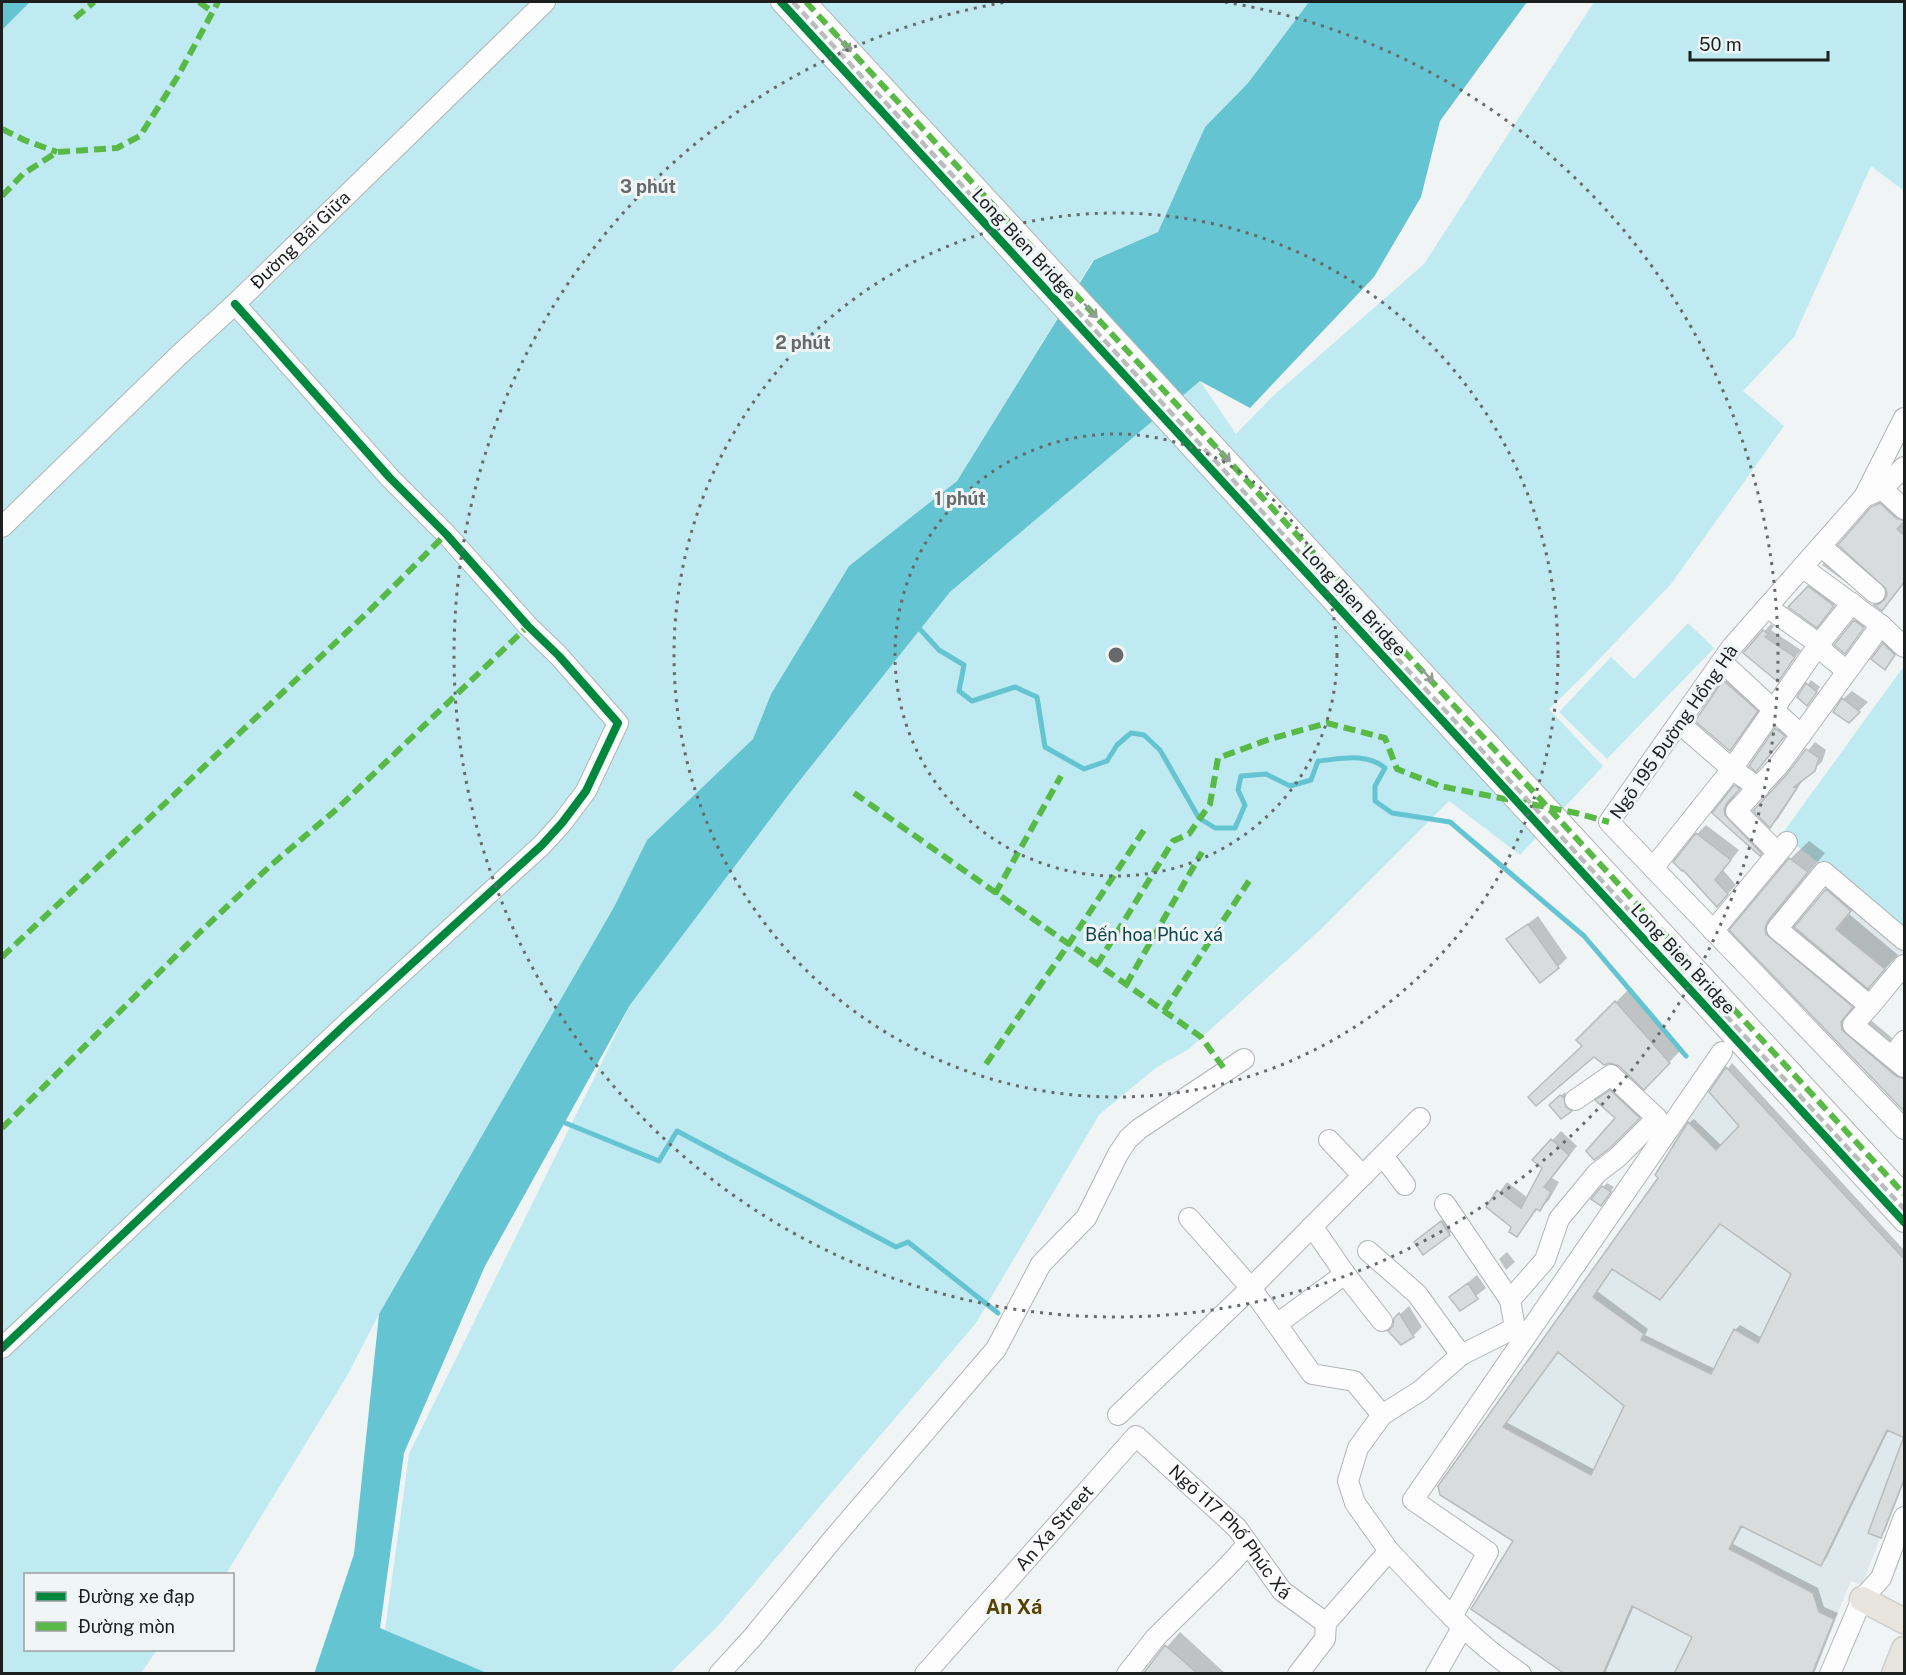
<svg xmlns="http://www.w3.org/2000/svg" width="1906" height="1675" viewBox="0 0 1906 1675" font-family="'Public Sans',sans-serif">
  <rect width="100%" height="100%" fill="#f1f4f5"/>
  <path fill="#dfe8ea" d="M1857 905 1904 944V958L1870 1001 1816 956Z
    M1722 1062 1904 1260V1477L1862 1585 1851 1581 1812 1673H1565L1471 1609 1512 1541 1440 1495 1438 1486 1658 1178 1655 1175 1672 1147 1669 1144Z"/>
  <path fill="#c0eaf1" d="M30 2H1309L1248 83 1205 127 1158 232 1093 260 957 481 849 566 771 694 753 739 647 840 614 907 379 1314 347 1376 226 1574H26V1650H157L141 1673 2 1674V30Z
    M1594 2H1904V191L1871 166 1794 337 1743 391 1784 426 1671 584 1584 675 1549 709 1603 766 1520 855 1449 801 1320 930 1189 1049 1157 1067 1099 1115 976 1323 718 1626 670 1673H487L385 1630 409 1454 630 1005 793 789 950 592 1200 381 1236 434 1273 396 1424 264Z
    M1688 623 1714 648 1607 759 1559 712 1611 657 1634 679Z
    M1904 666V931L1782 834Z"/>
  <path fill="#64c4d1" d="M2 2H30L2 30Z
    M1309 2H1527L1440 121 1421 197 1374 277 1250 408 1200 381 950 592 793 789 630 1005 485 1266 404 1453 380 1628 487 1673 314 1674 354 1554 379 1314 614 907 647 840 753 739 771 694 849 566 957 481 1094 260 1158 232 1205 127 1248 83Z"/>
  <path fill="#0003" fill-rule="evenodd" d="M1888 493 1904 498V582L1896 594 1881 609 1876 605 1888 593 1872 508Z
    M1827 560 1854 583 1851 586 1822 565Z
    M1813 583 1837 601 1821 622 1790 607Z
    M1859 617 1867 623 1849 648 1855 621Z
    M1771 624 1774 626 1771 630 1801 650 1778 680 1745 652Z
    M1888 640 1898 650 1889 664 1884 644Z
    M1732 673 1764 703 1737 742 1730 749 1697 720Z
    M1811 680 1820 687 1811 700 1799 697Z
    M1852 691 1868 702 1849 721 1843 699Z
    M1780 725 1788 732 1760 766H1751Z
    M1815 742 1826 750 1822 762 1802 779 1803 780 1778 819 1770 826 1789 774Z
    M1744 777 1748 780 1736 793 1733 799V806L1770 844 1760 853 1715 813Z
    M1706 825 1739 850 1723 870 1736 885 1717 905 1697 834Z
    M1809 841 1825 853 1786 901 1783 908 1784 915 1797 926 1840 876 1864 896 1849 914 1898 955 1868 987 1870 988 1859 1002 1860 1011 1904 1048V1110L1731 930 1790 859Z
    M1538 916 1567 958 1558 967 1508 939Z
    M1629 989 1682 1049 1644 1088 1620 1065 1594 1055 1578 1040Z
    M1732 1063 1904 1250V1436L1889 1429 1826 1559 1821 1564 1743 1525 1733 1544 1818 1588 1824 1607 1838 1613 1814 1674H1758L1694 1637 1634 1606 1606 1671 1609 1674H1568L1515 1540 1441 1494 1439 1487 1660 1178 1656 1174 1689 1123 1694 1119 1722 1146 1741 1126 1711 1092ZM1721 1222 1793 1274 1762 1338 1740 1325 1735 1330 1715 1369 1645 1335 1648 1329 1597 1291 1613 1267ZM1559 1351 1626 1406 1595 1470 1506 1422Z
    M1618 1084 1646 1110 1609 1147 1617 1118 1598 1100Z
    M1565 1092 1569 1103 1575 1107 1562 1117 1551 1105Z
    M1561 1131 1577 1146 1552 1178 1559 1182 1549 1200 1540 1209 1538 1208 1517 1235 1513 1226 1488 1207 1507 1182 1528 1198 1544 1168 1534 1160Z
    M1607 1183 1614 1187 1605 1200 1603 1187Z
    M1450 1214 1458 1225 1449 1234 1416 1242Z
    M1507 1252 1515 1262 1506 1270 1499 1259Z
    M1477 1275 1486 1288 1460 1309 1451 1297Z
    M1409 1306 1422 1327 1413 1336 1394 1327 1395 1319Z
    M1904 1439V1482L1885 1531 1880 1536 1870 1532Z
    M1180 1632 1226 1674H1141L1147 1670Z"/>
  <g fill="none" stroke-linecap="round" stroke-linejoin="round">
    <path stroke="#64c4d1" stroke-width="5" d="M917 626 939 650 964 665 959 691 972 701 1015 687 1037 697 1045 747 1084 769 1107 761 1117 745 1131 733 1144 735 1160 750 1199 818 1215 828H1235L1245 805 1238 790 1241 776 1266 774 1290 786 1311 780 1318 761C1341 759 1366 752 1385 768L1375 786V801L1392 813 1450 822 1584 936 1686 1056
      M558 1120 659 1161 677 1131 896 1247 908 1242 998 1313"/>
  </g>
  <path fill="#d9dcdc" stroke="#b9bbbc" stroke-width="1.5" fill-rule="evenodd" d="M1880 503 1896 518 1905 521 1897 529 1905 536V581L1882 611 1874 605 1879 604 1884 600 1887 595 1886 589 1838 545 1871 507Z
    M1808 586 1834 606 1817 628 1788 607Z
    M1854 620 1864 628 1845 654 1834 645Z
    M1763 630 1768 634 1765 637 1795 657 1778 682 1743 653Z
    M1883 643 1895 655 1885 670 1871 659Z
    M1723 680 1758 711 1730 751 1695 721Z
    M1806 683 1817 692 1807 706 1797 697Z
    M1842 698 1860 712 1849 723 1833 712Z
    M1775 728 1785 736 1756 772 1749 766Z
    M1806 749 1819 758 1815 771 1794 787 1797 788 1770 828 1753 811 1788 773Z
    M1734 785 1740 789 1727 803 1724 809 1725 815 1762 854 1760 856 1712 813Z
    M1696 833 1731 860 1715 880 1728 894 1717 907 1683 870 1682 871 1673 862Z
    M1789 858 1808 872 1768 921 1765 928 1766 934 1853 1007 1841 1022 1842 1030 1896 1076 1905 1079V1112L1729 930Z
    M1826 889 1851 911 1836 929 1837 930 1885 969 1868 989 1794 927Z
    M1528 924 1559 968 1540 983 1506 939Z
    M1615 1001 1670 1063 1644 1090 1619 1066 1610 1063 1604 1065 1594 1057 1536 1106 1528 1097 1582 1046 1576 1040Z
    M1726 1067 1905 1260V1438L1887 1430 1821 1566 1741 1526 1729 1549 1813 1593 1819 1612 1834 1619 1812 1674H1674L1692 1637 1632 1606 1603 1674H1565L1471 1609 1513 1541 1440 1495 1438 1486 1658 1178 1655 1175 1688 1122 1716 1150 1739 1126 1709 1092ZM1720 1224 1791 1274 1758 1343 1734 1329 1711 1374 1641 1340 1644 1334 1593 1297 1612 1269 1660 1300ZM1558 1352 1624 1406 1591 1475 1503 1427Z
    M1610 1090 1640 1118 1610 1148 1594 1160 1586 1151 1615 1118 1595 1100Z
    M1560 1095 1564 1098 1566 1107 1572 1111 1561 1119 1549 1105Z
    M1551 1139 1569 1155 1544 1187 1551 1192 1540 1211 1536 1209 1517 1237 1509 1232 1511 1227 1486 1207 1497 1190 1521 1208 1542 1168 1532 1160Z
    M1602 1186 1611 1192 1601 1206 1591 1199Z
    M1441 1221 1450 1235 1423 1255 1414 1242Z
    M1468 1283 1478 1299 1460 1311 1449 1297Z
    M1399 1313 1414 1337 1401 1345 1388 1331 1393 1326 1394 1318Z
    M1903 1439 1905 1440V1477L1881 1538 1868 1533Z
    M1165 1645 1198 1674H1143Z"/>
  <g fill="none" stroke-linecap="round" stroke-linejoin="round">
    <g stroke="#b2b4b5" stroke-width="22">
      <g id="minor">
        <path d="M781 2 1904 1222"/>
        <path d="M806 2 1904 1194"/>
        <path d="M1904 467 1882 489 1864 497 1731 648 1609 822 1904 1129"/>
        <path d="M1882 489 1904 509"/>
        <path d="M1864 497 1904 418"/>
        <path id="s1" d="M2 527 178 356 235 304 545 2"/>
        <path d="M1822 547 1875 593"/>
        <path d="M1802 567 1881 625 1904 647"/>
        <path d="M1767 607 1819 644 1826 654 1847 671"/>
        <path d="M1722 662 1801 735"/>
        <path d="M1679 723 1732 769 1759 788"/>
        <path d="M1777 852 1736 811 1779 765 1881 625"/>
        <path d="M1653 868 1732 769 1819 644 1852 603"/>
        <path d="M1713 931 1787 842"/>
        <path d="M1904 940 1824 872 1777 929 1870 1006 1904 965"/>
        <path d="M1870 1006 1853 1025 1904 1067"/>
        <path d="M1892 1057 1904 1041"/>
        <path d="M1329 1140 1363 1176"/>
        <path d="M1383 1156 1405 1185"/>
        <path d="M1445 1204 1510 1300"/>
        <path d="M1189 1218 1251 1288 1312 1374 1354 1381 1382 1415"/>
        <path d="M1312 1226 1345 1274 1382 1321"/>
        <path d="M1368 1251 1417 1294 1461 1355"/>
        <path d="M1277 1324 1345 1274"/>
        <path d="M2 1348 348 1022 542 845 562 823 586 791 618 723 559 656 528 626 446 534 390 478 235 304"/>
        <path d="M1118 1415 1251 1288 1420 1118"/>
        <path d="M1389 1551 1355 1503 1348 1481 1358 1448 1382 1415 1420 1391 1461 1355 1515 1328 1510 1300 1545 1260 1559 1219 1597 1173 1618 1157 1657 1118 1611 1075 1575 1100"/>
        <path d="M1452 1617 1488 1552 1413 1500 1722 1052"/>
        <path d="M719 1674 752 1638 833 1539 996 1349 1041 1264 1086 1218 1118 1154 1128 1139 1139 1129 1244 1059"/>
        <path id="s2" d="M925 1674 1136 1436 1237 1528 1282 1591 1326 1623"/>
        <path d="M1127 1674 1156 1637 1227 1567 1248 1544"/>
        <path d="M1298 1674 1325 1639 1326 1623 1389 1551C1431 1595 1470 1640 1521 1674"/>
        <path d="M1436 1674 1462 1628"/>
        <path d="M1830 1674 1862 1599 1881 1578 1904 1517"/>
      </g>
    </g>
    <g stroke="#cdcece" stroke-width="27">
      <path id="major" d="M1862 1599 1904 1621
        M1894 1674 1904 1649"/>
    </g>
    <use href="#minor" stroke="#fdfdfe" stroke-width="20"/>
    <use href="#major" stroke="#e7e5de" stroke-width="24"/>
    <path stroke="#bbbcbc" stroke-width="4.5" stroke-dasharray="9 4.5" stroke-linecap="butt" d="M793 2 1904 1209"/>
    <path stroke="#58b947" stroke-width="6" stroke-dasharray="12 6" stroke-linecap="butt" d="M199 2 213 12
      M806 2 1904 1194
      M75 18 94 2
      M2 129 24 140 57 152
      M2 196 23 174 57 152 117 148 140 136 178 76 218 2
      M854 793 1201 1037 1226 1071
      M995 894 1061 776
      M2 957 367 613 446 534
      M1097 965 1173 841 1189 834 1210 804 1218 758 1270 739 1327 723 1385 738 1397 769 1440 786 1576 813 1609 822
      M1126 985 1202 852
      M1164 1011 1249 881
      M986 1064 1068 945 1146 827
      M2 1128 199 933 270 866 338 808 528 626"/>
    <g stroke="#f0f5f6" stroke-width="11">
      <path id="cycleway" d="M781 2 1904 1222
        M2 1348 348 1022 542 845 562 823 586 791 618 723 559 656 528 626 446 534 390 478 235 304"/>
    </g>
    <use href="#cycleway" stroke="#00873e" stroke-width="8"/>
  </g>
  <defs><path id="oneway-shaft" d="M-6 0H5M1.5-3L5.5 0L1.5 3" fill="none" stroke-width="1.6" stroke-linecap="round" stroke-linejoin="round" transform="scale(1.5)"/></defs>
  <g stroke="#98999a">
    <use href="#oneway-shaft" transform="translate(845 45) rotate(47)"/>
    <use href="#oneway-shaft" transform="translate(1091 311) rotate(47)"/>
    <use href="#oneway-shaft" transform="translate(1224 455) rotate(47)"/>
    <use href="#oneway-shaft" transform="translate(1427 675) rotate(47)"/>
  </g>
  <g fill="none" stroke="#676a6a" stroke-width="3" stroke-dasharray="3 6">
    <circle cx="1116" cy="655" r="221"/>
    <circle cx="1116" cy="655" r="442"/>
    <path d="M1225 2A662 662 0 1 1 1007 2"/>
  </g>
  <g text-anchor="middle" stroke-width="6" stroke-linejoin="round" paint-order="stroke">
    <g font-size="18" fill="#1d1f1f" stroke="#f0f5f6">
      <text dy="6" stroke="none"><textPath href="#s1" startOffset="414">Đường Bãi Giữa</textPath></text>
      <text transform="translate(1024 244) rotate(47)" y="6">Long Bien Bridge</text>
      <text transform="translate(1354 601) rotate(47)" y="6">Long Bien Bridge</text>
      <text transform="translate(1674 732) rotate(-55)" y="6">Ngõ 195 Đường Hồng Hà</text>
      <text transform="translate(1683 959) rotate(47)" y="6">Long Bien Bridge</text>
      <text dy="6" stroke="none"><textPath href="#s2" startOffset="195">An Xa Street</textPath></text>
      <text dy="6" stroke="none"><textPath href="#s2" startOffset="453">Ngõ 117 Phố Phúc Xá</textPath></text>
    </g>
    <g font-size="18" fill="#0e464e" stroke="#f0f5f6">
      <text x="1154" y="941">Bến hoa Phúc xá</text>
    </g>
    <g font-size="20" font-weight="bold" fill="#564100" stroke="#f0f5f6">
      <text x="1014" y="1614">An Xá</text>
    </g>
  </g>
  <circle cx="1116" cy="655" r="9" fill="#676a6a" stroke="#f0f5f6" stroke-width="3"/>
  <g font-size="18" text-anchor="middle" font-weight="bold" fill="#676a6a" stroke="#f0f5f6" stroke-width="6" stroke-linejoin="round" paint-order="stroke">
    <text x="648" y="193">3 phút</text>
    <text x="803" y="349">2 phút</text>
    <text x="960" y="505">1 phút</text>
  </g>
  <rect width="1906" height="1675" fill="none" stroke="#1d1f1f" stroke-width="6"/>
  <rect x="24" y="1573" width="210" height="78" fill="#f0f5f6" stroke="#9c9fa0" stroke-width="1.5"/>
  <rect x="36" y="1592" width="30" height="9" fill="#00873e" stroke="#9c9fa0" stroke-width="1.5"/>
  <text x="78" y="1603" font-size="18" fill="#1d1f1f">Đường xe đạp</text>
  <rect x="36" y="1622" width="30" height="9" fill="#58b947" stroke="#9c9fa0" stroke-width="1.5"/>
  <text x="78" y="1633" font-size="18" fill="#1d1f1f">Đường mòn</text>
  <path d="M1690 51v9h138v-9" fill="none" stroke="#1d1f1f" stroke-width="3"/>
  <text x="1699" y="51" font-size="18" fill="#1d1f1f" stroke="#f0f5f6" stroke-width="4.5" paint-order="stroke">50 m</text>
</svg>
